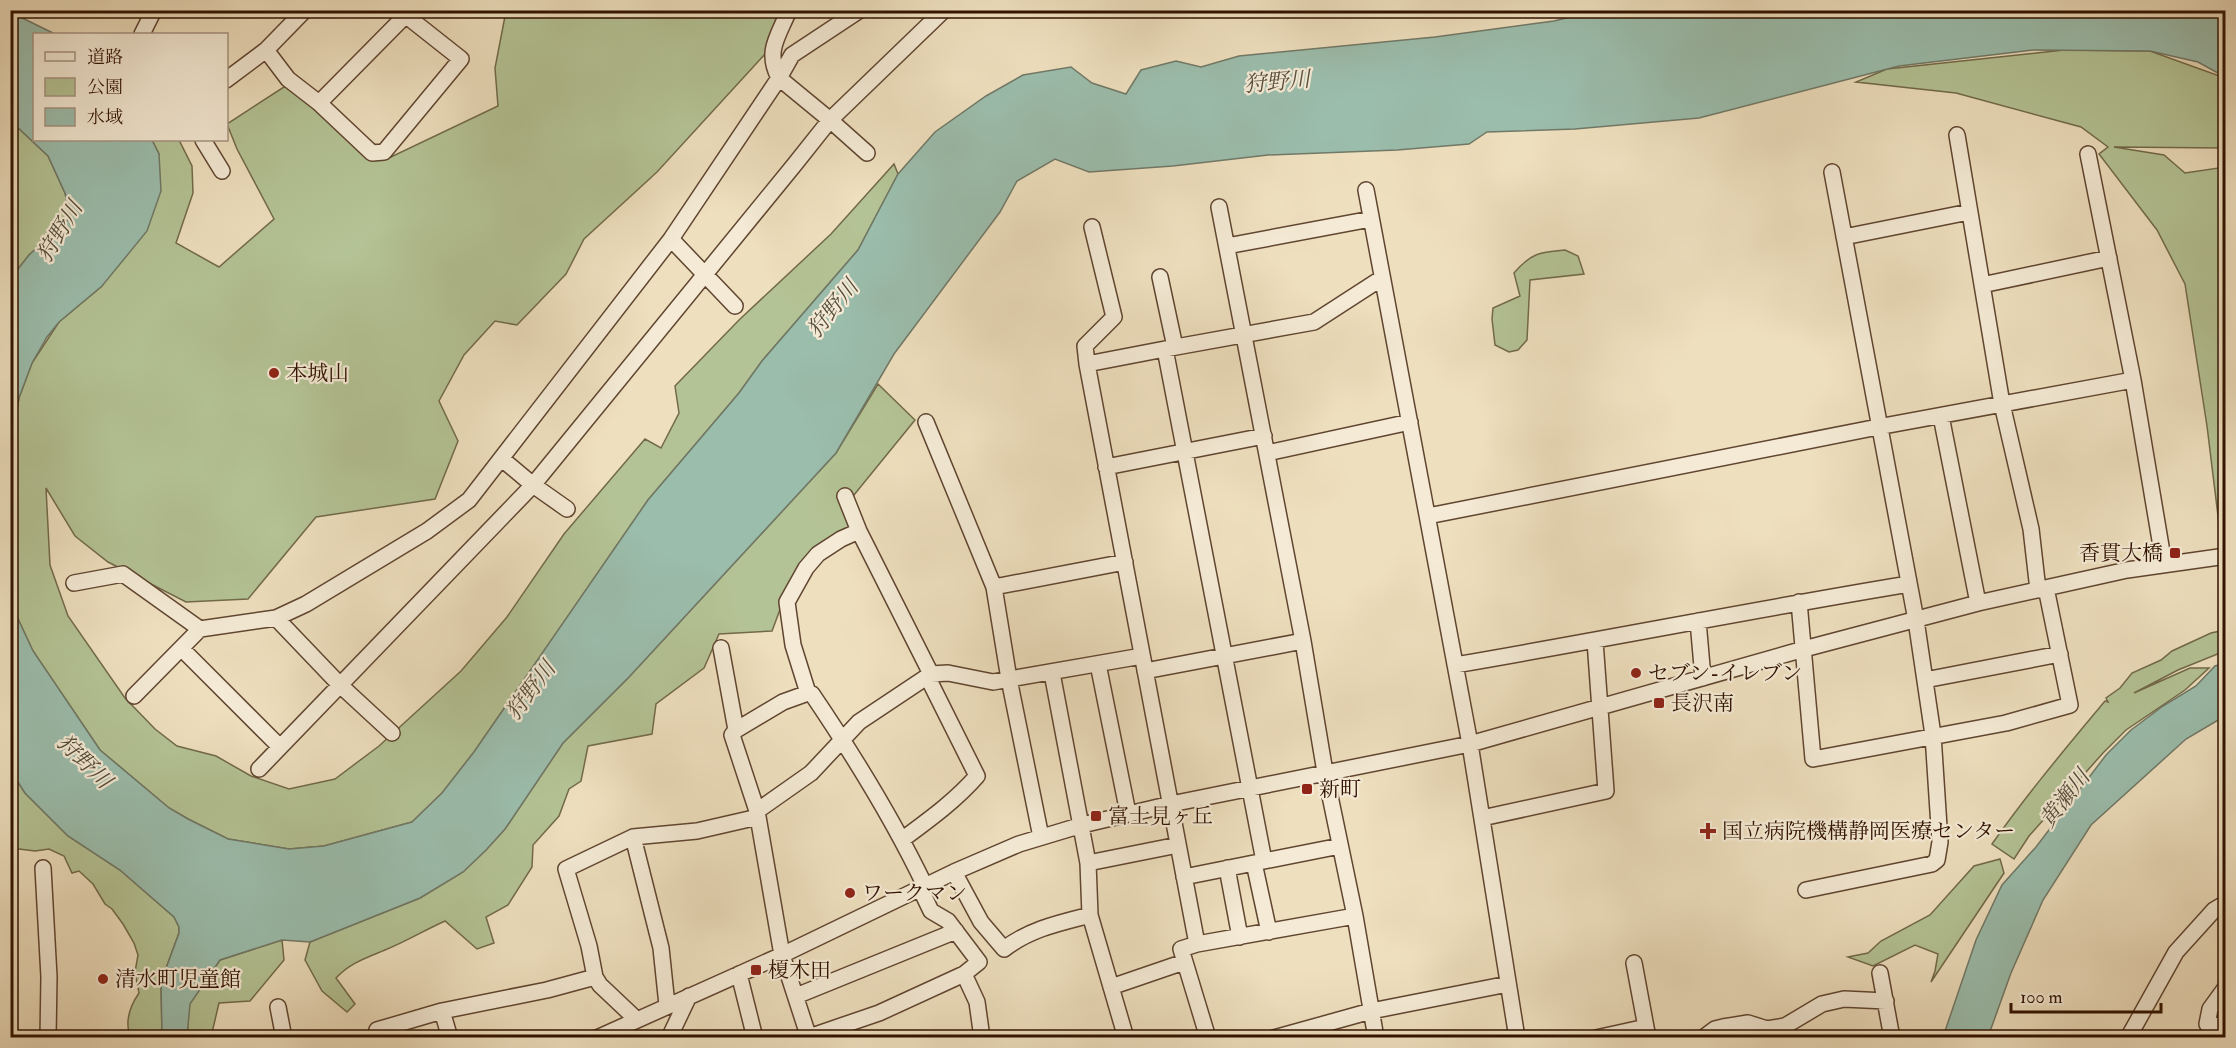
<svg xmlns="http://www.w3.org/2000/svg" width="2236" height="1048" viewBox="0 0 2236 1048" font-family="'IM FELL Double Pica','Noto Serif JP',serif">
  <rect width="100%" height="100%" fill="#eedfbe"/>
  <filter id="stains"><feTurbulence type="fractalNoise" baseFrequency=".00333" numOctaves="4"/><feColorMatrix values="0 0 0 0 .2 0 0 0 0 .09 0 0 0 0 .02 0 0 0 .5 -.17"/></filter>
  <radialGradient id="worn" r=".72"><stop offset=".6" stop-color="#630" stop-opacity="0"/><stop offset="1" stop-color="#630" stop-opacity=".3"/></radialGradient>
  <path fill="#b4c395" stroke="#726a4a" stroke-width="1.5" d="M506 11H782L766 53 657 172 584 239 566 274 517 325 495 321 464 355 439 401 458 441 435 499 316 517 248 599 186 602 108 562 75 536 46 488 50 565 68 616 125 698 155 729 177 746 216 756 251 776 289 789 335 779 379 746 461 671 507 617 564 534 645 439 661 448 679 413 675 386 739 320 831 234 894 164 898 174 858 250 762 361 739 393 648 500 474 752 442 793 412 822 324 846 289 849 228 839 188 819 169 808 100 750 33 651 11 604 10 447 19 398 32 363 59 322 102 286 159 154 152 140H179L192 166 193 193 176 243 219 267 274 219 237 149 227 124 287 85 369 156 391 157 498 106 495 68Z
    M2064 50 2150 51 2225 78V148L2114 147 2164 155 2185 173 2225 167V573L2207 426 2185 284 2157 230 2099 154 2108 147 2081 127 1956 93 1856 82 1887 69Z
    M11 123 14 124 48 156 65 193 71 217 29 255 11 278Z
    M1565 250 1578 256 1584 274 1530 280 1527 340 1518 350 1509 352 1495 345 1492 319 1493 308 1520 296 1514 273C1531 253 1540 252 1565 250Z
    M878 384 915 420 845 506 849 532 784 599 772 631 719 634 704 668 656 704 652 734 588 746 581 781 569 789 559 816 533 845 532 867 508 905 486 917 494 943 477 949 445 921C425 930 405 942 385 950 366 958 350 963 336 978L355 1004 347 1012 322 991 305 960 310 942 420 898 463 872 486 850 505 829 563 743 629 677 836 453Z
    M2225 630V651L2178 670 2134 693 2190 668H2209L2185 690 2126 730 2103 753 2029 836 2014 859 1992 844C2027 794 2066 748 2105 701L2108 702 2106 698 2120 688 2132 673 2161 660 2172 651 2211 633Z
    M10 776 18 782 25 793 68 836 120 870 174 917 179 927V933L161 982 162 1037H130C125 1022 130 1006 139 993L135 972 138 955 134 943 123 924 112 909 105 904 93 884 79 871 72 873 64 856 49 849 35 851 11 848Z
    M2000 859 2004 873 1931 982 1935 971 1938 954 1915 945 1873 966 1848 957 1868 953 1881 941 1930 915 1974 866Z
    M282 940 284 960 250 1001 219 1003 211 1037 187 1038 189 1004 220 960Z"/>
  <path fill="#9bbdac" stroke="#717967" stroke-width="1.5" d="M1599 10 2225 11V77L2198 62 2150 51 2033 50 1899 66 1699 118 1575 129 1487 132 1469 144 1397 150 1268 155 1173 166 1089 172 1055 159 1017 181 1000 212 894 354 836 453 629 677 563 743 505 829 486 850 463 872 420 898 310 942 282 940 220 960 190 1004 187 1037H162L161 982 179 933V927L174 917 120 870 68 836 25 793 18 782 11 776V604L33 651 100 750 169 808 188 819 228 839 289 849 324 846 412 822 442 793 474 752 648 500 739 393 762 361 858 250 898 174 935 132 986 96 1023 75 1071 67 1092 83 1126 94 1141 70 1176 61 1201 67 1239 56 1435 37 1554 21Z
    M10 12 55 34H34V140H152L159 154 161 191 147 231 102 286 59 322 47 337 32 363 19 398 11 447V278L29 255 71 217 65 193 48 156 14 124 11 123Z
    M2225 663V716L2186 739 2091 825 2043 900 2011 973 1988 1037H1943L1976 940 2002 885 2036 847 2106 755 2131 730 2163 706 2196 686 2215 666Z"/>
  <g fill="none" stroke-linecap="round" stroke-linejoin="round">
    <g stroke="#604530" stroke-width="18">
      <path id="minor" d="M142 34 154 10
        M266 50 288 79 319 103 372 153 384 152 461 59 399 10
        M226 80 266 50 305 10
        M319 103 405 16
        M1957 135 2002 404 2031 529 2038 590
        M203 140 222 171
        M867 153 830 120 944 10
        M2088 154 2133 380 2164 564
        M1366 190 1470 744 1517 1038
        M1219 207 1303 641 1325 772 1355 916 1376 1038
        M1092 227 1114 317 1085 346 1087 364 1197 944 1181 949 1208 1038
        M1844 237 1969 212
        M671 239 735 306
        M1227 246 1371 219
        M1160 277 1175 347
        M1982 285 2109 258
        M1087 364 1165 349
        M1941 416 1978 603
        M926 422 994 587 1009 679 1041 837
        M1267 453 1410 422
        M502 459 533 485 567 509
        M1106 467 1264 436
        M845 496 859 531 931 674 948 673 993 682 1142 656
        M1428 516 1878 427 2133 380
        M859 531 841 539 818 554 806 568 787 602 793 645 808 693 812 694C854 756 893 819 925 886
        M74 583 123 574 200 629
        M994 587 1125 562
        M1799 602 1813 759 2006 723 2070 705 2046 588
        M276 618 340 685 392 733
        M1698 621 1703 678
        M721 648 736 730 732 735 757 811 782 955 809 1038
        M182 649 280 747
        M1098 664 1128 813
        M1455 665C1607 639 1757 609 1909 584
        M1145 671 1303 641
        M1052 673 1088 863 1090 915 1126 1038
        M1925 680 2060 654
        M134 696 200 629 276 618 306 604 427 531 469 500 671 239 779 78C765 51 778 37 789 10
        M736 730 783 702 808 693
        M259 769 533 485 795 164 830 120 779 78 792 55 860 10
        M757 811 811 773 859 722 931 674V684L977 776C955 801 930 819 903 839
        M1482 818 1606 791 1595 641
        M633 837 661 948 667 1005
        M1340 846 1264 861 1165 349 1314 322 1382 278
        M1264 861 1254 863 1269 932
        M1088 863 1178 845
        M43 868 49 977 48 1038
        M1227 868 1240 937
        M954 872 981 922 1004 949C1030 929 1059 923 1090 915
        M1184 877 1254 863
        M920 888 931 911 948 921 979 962 964 974 977 1002 982 1038
        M1806 890 1932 864 1937 860 1940 842 1933 735 1916 620 1832 172
        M1197 944 1355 916
        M1634 963 1648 1038
        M1880 973 1892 1038
        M739 974 755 1038
        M595 977 589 946 566 869 633 837 697 831 758 817
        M1111 987 1184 962
        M2226 987 2210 1009 2207 1024 2226 1026
        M796 996 956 931
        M278 1007 284 1038
        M442 1011 450 1038
        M809 1037 879 1013 964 974
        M379 1038 377 1030 442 1011 547 990 595 977 600 985 636 1019
        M597 1038 782 955 954 872 1019 844 1082 825 1171 804 1470 744 1804 649 1978 603 2127 570 2226 556
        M669 1038 689 996
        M1274 1038 1371 1011 1508 984
        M1596 1038 1646 1027
        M1703 1038 1715 1029 1723 1027
        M1725 1038 1723 1027 1748 1023 1767 1029 1785 1026 1822 1004 1844 999 1886 1001
        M2128 1038 2176 952 2214 910 2226 903"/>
    </g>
    <use href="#minor" stroke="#f4ead5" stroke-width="15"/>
  </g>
  <g fill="#8f2418" stroke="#f4ead5" stroke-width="2">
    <circle cx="274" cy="373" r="6"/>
    <rect x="2169" y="547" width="12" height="12" rx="3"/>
    <circle cx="1636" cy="673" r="6"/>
    <rect x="1653" y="697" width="12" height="12" rx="3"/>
    <rect x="1301" y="783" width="12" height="12" rx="3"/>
    <rect x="1090" y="810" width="12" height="12" rx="3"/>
    <path d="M1705 822h6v6h6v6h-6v6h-6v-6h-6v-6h6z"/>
    <circle cx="850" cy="893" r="6"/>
    <rect x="750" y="964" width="12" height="12" rx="3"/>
    <circle cx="103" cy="979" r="6"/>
  </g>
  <g text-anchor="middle" stroke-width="4.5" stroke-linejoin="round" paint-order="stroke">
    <g font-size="21" fill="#311200" stroke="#f4ead5" text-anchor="start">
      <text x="286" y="380">本城山</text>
      <text x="2163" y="560" text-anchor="end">香貫大橋</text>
      <text x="1648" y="680">セブン-イレブン</text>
      <text x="1671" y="710">長沢南</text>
      <text x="1319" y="796">新町</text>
      <text x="1108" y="823">富士見ヶ丘</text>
      <text x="1722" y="838">国立病院機構静岡医療センター</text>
      <text x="862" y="900">ワークマン</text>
      <text x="768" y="977">榎木田</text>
      <text x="115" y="986">清水町児童館</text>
    </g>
    <g font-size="22" font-style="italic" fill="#564e3c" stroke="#f4ead5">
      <text transform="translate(1277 81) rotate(-5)" y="8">狩野川</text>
      <text transform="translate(59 231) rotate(-59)" y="8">狩野川</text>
      <text transform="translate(832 308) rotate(-51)" y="8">狩野川</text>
      <text transform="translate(530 690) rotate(-53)" y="8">狩野川</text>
      <text transform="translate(85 761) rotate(44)" y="8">狩野川</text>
      <text transform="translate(2064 798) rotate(-52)" y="8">黄瀬川</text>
    </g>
  </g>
  <rect width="2236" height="1048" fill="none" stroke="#eedfbe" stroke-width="36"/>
  <rect x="12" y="12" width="2212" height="1024" fill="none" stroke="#311200" stroke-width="3"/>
  <rect x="18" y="18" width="2200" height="1012" fill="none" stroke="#311200" stroke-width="1.5"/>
  <rect x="33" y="33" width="195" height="108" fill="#f4ead5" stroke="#a69480" stroke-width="1.5"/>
  <rect x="45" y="52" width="30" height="9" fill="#f4ead5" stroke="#a69480" stroke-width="1.5"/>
  <text x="87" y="63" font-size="18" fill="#311200">道路</text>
  <rect x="45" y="78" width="30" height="18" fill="#b4c395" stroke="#a69480" stroke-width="1.5"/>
  <text x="87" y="93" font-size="18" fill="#311200">公園</text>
  <rect x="45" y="108" width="30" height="18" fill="#9bbdac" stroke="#a69480" stroke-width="1.5"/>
  <text x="87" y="123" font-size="18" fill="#311200">水域</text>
  <path d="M2011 1003v9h150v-9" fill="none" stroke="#311200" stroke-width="3"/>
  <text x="2020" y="1003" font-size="18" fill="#311200" stroke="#f4ead5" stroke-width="4.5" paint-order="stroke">100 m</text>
  <rect width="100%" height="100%" filter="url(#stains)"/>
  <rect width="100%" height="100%" fill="url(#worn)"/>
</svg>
